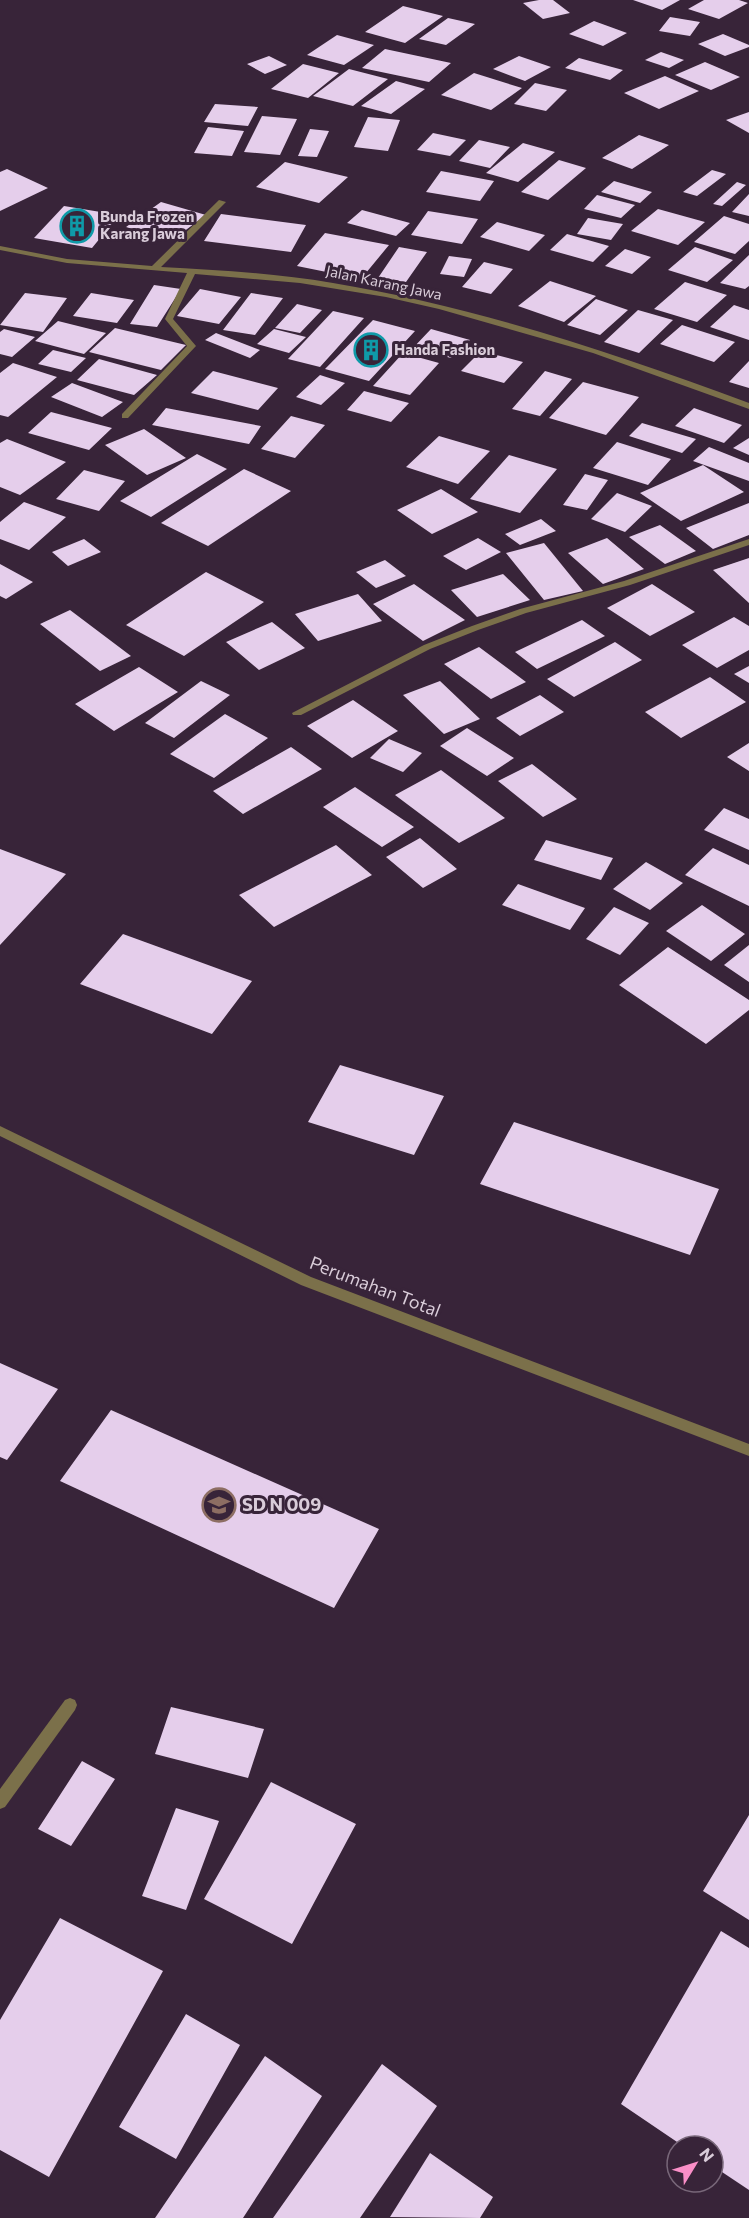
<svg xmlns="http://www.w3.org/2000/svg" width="749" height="2218" viewBox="0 0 749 2218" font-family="Commissioner,sans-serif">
  <rect width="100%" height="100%" fill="#382439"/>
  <path fill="#e5ceeb" d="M539 0H553L570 13 543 19 523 3Z
    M633 0H680L662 10Z
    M704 0H739L748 3 719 19 688 9Z
    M403 6 443 16 405 43 365 32Z
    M670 17 700 22 690 36 659 31Z
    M448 18 475 24 446 45 419 39Z
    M594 21 627 33 603 46 569 34Z
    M723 34 749 45V47L725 56 698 44Z
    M337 35 374 45 344 65 307 55Z
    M385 49 451 63 429 82 362 68Z
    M661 52 684 60 669 68 645 60Z
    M269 56 287 65 265 74 247 64Z
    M519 56 551 67 525 81 493 69Z
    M579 58 623 70 610 80 565 68Z
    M705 62 740 77 711 90 675 75Z
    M303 64 339 73 308 98 271 89Z
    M349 69 388 79 353 106 313 96Z
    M474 73 522 88 491 110 441 95Z
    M665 76 699 91 659 109 624 93Z
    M396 81 425 89 391 114 361 106Z
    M535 83 567 90 546 111 514 104Z
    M215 104 258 107 248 126 204 122Z
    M749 112V133L726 120Z
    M262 116 297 119 280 155 244 152Z
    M368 117 400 120 388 151 354 147Z
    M208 127 244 131 232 156 194 153Z
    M310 129 329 131 317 157 298 156Z
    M433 133 466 140 450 156 417 150Z
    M639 135 669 145 632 169 602 158Z
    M479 140 510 147 490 168 459 161Z
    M523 143 555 152 518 182 486 173Z
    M559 160 586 168 548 200 521 192Z
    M285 162 348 177 319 203 256 187Z
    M7 169 48 188 0 211V172Z
    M712 170 726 174 697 196 683 192Z
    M441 171 494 181 480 201 426 192Z
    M614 181 652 192 640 203 601 192Z
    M737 182 746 185 722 206 713 204Z
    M749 194V216L732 212Z
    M597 195 635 205 621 218 584 209Z
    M161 202 206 215 171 241 126 227Z
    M64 206 119 215 92 248 34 238Z
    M658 209 705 222 678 245 631 231Z
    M362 210 410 223 396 236 347 223Z
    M428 211 478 219 462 244 411 235Z
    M221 214 306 225 291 252 204 241Z
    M724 216 749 224V241L735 254 694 242Z
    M588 218 623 224 611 240 577 234Z
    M497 222 545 235 529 251 480 237Z
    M325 233 389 245 361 279 297 266Z
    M567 234 609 246 593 262 550 250Z
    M399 247 427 252 406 282 378 278Z
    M695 247 733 260 707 282 668 270Z
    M625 249 651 257 632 274 605 266Z
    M749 255V286L745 289 720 283Z
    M449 256 472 259 464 277 440 274Z
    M484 262 513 269 491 294 462 287Z
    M550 281 596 296 564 322 518 306Z
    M685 282 727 295 697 322 654 309Z
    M154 285 181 289 157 327 130 324Z
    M200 289 241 297 219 324 177 316Z
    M25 293 67 298 43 332 0 325Z
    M91 293 134 300 117 323 73 316Z
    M251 293 283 298 255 335 223 330Z
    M596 299 628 310 600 335 567 325Z
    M297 304 322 310 300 333 275 328Z
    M734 305 749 310V340L710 327Z
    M638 310 673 320 639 353 604 342Z
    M333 311 364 318 320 367 288 359Z
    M373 320 415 331 369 381 325 369Z
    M58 321 106 333 84 354 35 341Z
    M682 325 735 342 714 362 660 344Z
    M115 328 186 345 161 370 89 352Z
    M4 329 35 337 12 357 0 354V332Z
    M274 329 306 337 289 353 257 344Z
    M431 329 470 340 451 358 413 348Z
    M216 333 260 350 250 358 205 340Z
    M53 350 86 358 71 372 38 364Z
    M481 351 523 362 504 383 461 371Z
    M403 353 439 363 410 395 373 386Z
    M99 359 157 375 134 395 77 380Z
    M749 361V388L729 382Z
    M13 363 57 377 8 417 0 415V373Z
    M213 371 278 388 258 410 191 393Z
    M545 371 572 379 540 416 512 409Z
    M320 375 345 383 321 405 296 397Z
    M583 382 639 397 606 435 549 418Z
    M72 383 123 402 102 417 51 397Z
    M364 391 409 403 391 422 347 410Z
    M166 408 261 426 249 444 152 425Z
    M694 408 742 425 724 443 675 426Z
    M51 412 112 428 89 450 28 433Z
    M291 416 325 425 295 458 261 449Z
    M642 423 696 439 682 453 629 436Z
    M144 429 186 458 147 475 105 445Z
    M439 436 490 451 458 484 406 467Z
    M749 438V455L733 448Z
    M7 439 66 462 20 495 0 487V443Z
    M617 442 671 459 648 485 593 468Z
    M709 447 749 463V481L693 461Z
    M197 454 227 469 151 517 120 501Z
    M509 455 557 469 520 513 470 499Z
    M703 465 744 492 681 521 640 493Z
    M244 469 291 491 208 546 161 523Z
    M84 470 125 481 99 511 56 499Z
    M585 474 608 480 587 510 563 505Z
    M441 489 478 512 432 534 397 510Z
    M617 493 652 506 625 532 591 519Z
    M24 502 66 517 29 550 0 539V522Z
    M749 503V535L713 549 686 528Z
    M541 519 556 531 520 545 505 534Z
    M660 525 696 551 665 564 629 537Z
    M478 538 501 552 466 570 443 556Z
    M607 538 644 569 603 584 568 553Z
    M84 539 101 552 68 566 52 552Z
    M544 543 583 591 544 600 506 553Z
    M749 558V603L713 570Z
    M385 560 406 576 376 588 356 572Z
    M0 564 33 582 6 599 0 596Z
    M206 572 264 602 184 656 126 625Z
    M503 574 530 600 477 617 451 590Z
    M414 584 465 620 423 641 373 604Z
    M652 584 695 612 650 636 607 608Z
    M358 594 382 621 318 641 295 614Z
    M70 610 131 656 100 671 40 624Z
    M734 617 749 626V650L717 668 682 645Z
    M582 620 605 636 537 669 515 652Z
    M272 622 305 648 259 670 226 642Z
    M615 642 642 660 574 697 547 679Z
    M479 647 526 682 491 699 444 664Z
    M749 666V683L734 674Z
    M139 667 178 692 114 731 75 704Z
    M710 677 746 702 681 738 645 712Z
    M201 681 230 695 174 738 145 723Z
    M440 681 480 719 444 734 403 695Z
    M540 695 564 712 520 736 496 718Z
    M353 700 398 731 352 758 307 726Z
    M225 714 268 738 214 778 170 754Z
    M467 728 514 758 487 776 440 746Z
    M389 739 422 753 403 772 370 758Z
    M749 743V771L727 757Z
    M291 747 322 769 243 814 213 791Z
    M532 764 577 799 543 817 498 781Z
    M441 770 505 818 459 843 395 795Z
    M355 787 414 827 382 847 323 807Z
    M724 808 749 819V850L704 830Z
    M420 838 457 869 423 888 386 857Z
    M546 840 613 858 601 880 534 860Z
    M336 845 372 875 274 927 239 895Z
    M713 848 749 865V906L685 875Z
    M0 849 66 874 0 945Z
    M646 862 683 883 650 910 613 889Z
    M518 884 585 908 570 930 502 905Z
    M702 905 745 934 711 961 666 931Z
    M614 907 649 923 620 955 586 939Z
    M123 934 252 981 212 1034 80 984Z
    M749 945V982L724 965Z
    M668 947 749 1000V1010L706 1044 619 985Z
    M340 1065 444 1096 414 1155 308 1122Z
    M514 1122 719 1189 690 1255 480 1184Z
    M0 1363 58 1389 7 1460 0 1457Z
    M111 1410 379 1529 334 1608 60 1481Z
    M171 1707 264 1729 248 1778 155 1754Z
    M82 1761 115 1779 71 1846 38 1829Z
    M271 1782 356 1824 292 1944 204 1899Z
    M176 1808 219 1821 186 1910 142 1896Z
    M749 1815V1920L703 1891Z
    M60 1918 163 1971 49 2177 0 2150V2020Z
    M721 1931 749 1948V2190L713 2166V2146H683L621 2104Z
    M186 2014 240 2045 176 2159 119 2127Z
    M265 2056 322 2096 243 2218H155Z
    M382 2064 437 2106 360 2218H273Z
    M430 2153 493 2197 480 2218 390 2217Z"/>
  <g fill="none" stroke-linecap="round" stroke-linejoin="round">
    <path fill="#7b704a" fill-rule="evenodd" d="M70 1698 75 1700 77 1705 75 1710 5 1807 0 1809V1789L65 1700Z"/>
    <path fill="#7b704a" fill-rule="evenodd" d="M219 200 226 202 161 267C218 270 276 273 333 283 476 307 614 353 749 403V409L593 353 439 309 386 297 300 283 195 274 173 319 196 346 128 418H122V414L187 346 165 319 187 273 67 263 0 250V246L67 259 152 266Z
      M749 539V545L630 585 526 613 478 630 430 649 301 715H293L292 713 424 645 472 626 520 609 624 581Z
      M0 1126 311 1277 749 1444V1456L301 1285 0 1136Z"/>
  </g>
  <defs>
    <g id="building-ring" transform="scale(1.725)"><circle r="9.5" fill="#382439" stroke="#0f9aa8" stroke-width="1.5"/><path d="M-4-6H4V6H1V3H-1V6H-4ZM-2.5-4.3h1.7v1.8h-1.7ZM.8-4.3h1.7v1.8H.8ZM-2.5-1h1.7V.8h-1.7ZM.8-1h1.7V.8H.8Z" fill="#0f9aa8"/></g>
    <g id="school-ring" transform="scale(1.725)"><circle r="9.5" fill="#382439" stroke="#8d6e63" stroke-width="1.5"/><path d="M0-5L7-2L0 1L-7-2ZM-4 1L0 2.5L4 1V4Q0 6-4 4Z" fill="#8d6e63"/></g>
  </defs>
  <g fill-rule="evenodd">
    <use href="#building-ring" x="77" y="226"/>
    <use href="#building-ring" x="371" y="350"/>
    <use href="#school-ring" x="219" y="1505"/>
  </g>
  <g text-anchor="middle" stroke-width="6" stroke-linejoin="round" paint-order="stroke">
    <g font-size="15" font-weight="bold" fill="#d9ccd9" stroke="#382439" text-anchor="start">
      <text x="100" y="222">Bunda Frozen<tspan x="100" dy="17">Karang Jawa</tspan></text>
      <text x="394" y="355">Handa Fashion</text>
    </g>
    <g font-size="15" fill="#d9ccd9" stroke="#382439">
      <text transform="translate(384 283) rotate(12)" y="5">Jalan Karang Jawa</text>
    </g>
    <g font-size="18" fill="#d9ccd9" stroke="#382439">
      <text transform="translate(375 1287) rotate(21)" y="6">Perumahan Total</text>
    </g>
    <g font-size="18" font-weight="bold" fill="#d9ccd9" stroke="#382439" text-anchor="start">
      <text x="242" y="1511">SD N 009</text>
    </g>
  </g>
  <g transform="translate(695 2164) rotate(52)"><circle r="28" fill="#382439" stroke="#786779" stroke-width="1.5"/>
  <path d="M0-4.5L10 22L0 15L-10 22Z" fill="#fa8fc8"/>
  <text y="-9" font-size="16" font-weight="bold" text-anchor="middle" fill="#d9ccd9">N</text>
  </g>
</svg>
